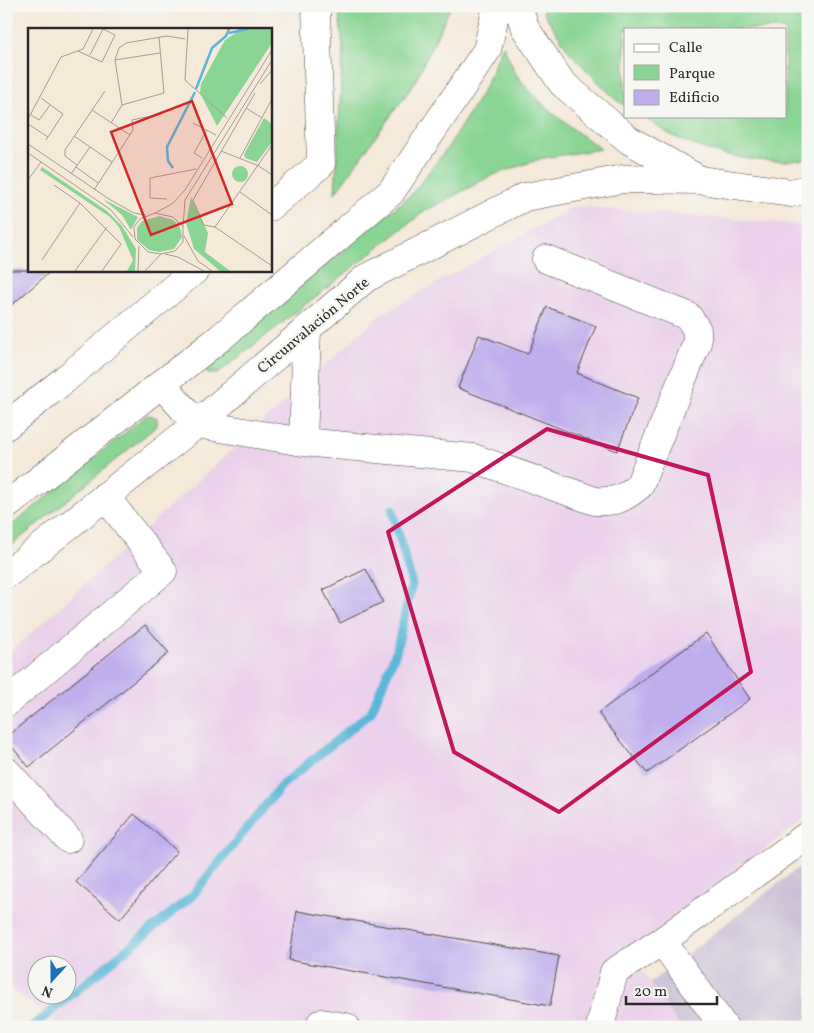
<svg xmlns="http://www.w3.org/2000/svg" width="814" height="1033" viewBox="0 0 814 1033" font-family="Vollkorn,serif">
  <rect width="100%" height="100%" fill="#f6f6f2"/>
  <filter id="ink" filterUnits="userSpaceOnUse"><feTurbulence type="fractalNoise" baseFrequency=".02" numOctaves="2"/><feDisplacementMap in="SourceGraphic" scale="10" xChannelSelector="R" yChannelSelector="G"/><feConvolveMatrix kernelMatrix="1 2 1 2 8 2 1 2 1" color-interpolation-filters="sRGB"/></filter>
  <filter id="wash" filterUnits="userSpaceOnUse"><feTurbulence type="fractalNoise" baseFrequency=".0096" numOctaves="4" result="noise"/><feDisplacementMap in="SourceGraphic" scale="20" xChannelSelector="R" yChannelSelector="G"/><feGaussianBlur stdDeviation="1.12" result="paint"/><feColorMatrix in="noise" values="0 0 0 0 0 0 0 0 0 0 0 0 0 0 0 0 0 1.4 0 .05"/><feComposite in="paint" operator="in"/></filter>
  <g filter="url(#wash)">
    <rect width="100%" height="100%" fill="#f5e9d9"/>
    <path fill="#ebd1eb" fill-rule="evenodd" d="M574 206 801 225 808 229V816L631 950 650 983 680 1027H60L6 985V656L380 315ZM38 966H68V996H38Z"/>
    <path fill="#cbbfd5" d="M808 860V1027H680L650 983Z"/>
    <path fill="#8ad593" stroke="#5a805f" d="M338 6H451L415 82 335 193 343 48Z
      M543 6H808V159C765 166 709 155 671 135 661 130 652 122 642 116H785V29H625V106L615 99 570 53 544 13Z
      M503 45C508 55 512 68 518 77 540 106 571 128 601 149L543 158 493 175 425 211 217 374H208L205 367 210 360 412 194 448 147 483 91Z
      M147 415 153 416 157 418V425L153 429 6 550V530Z"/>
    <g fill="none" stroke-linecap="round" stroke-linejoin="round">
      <path stroke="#59b8d7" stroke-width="9" d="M32 1027 192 896 282 785 371 712 396 652 412 584 392 509"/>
    </g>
    <g id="blocks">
      <path fill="#bfadec" d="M6 270H52L6 310Z
        M547 307 596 326 577 373 638 398 617 451 458 388 479 335 528 354Z
        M366 569 383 602 340 623 323 590Z
        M145 625 169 653 29 767 6 740V737Z
        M706 633 750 699 647 773 598 713Z
        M134 814 177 851 120 919 76 882Z
        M297 911 559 956 550 1006 289 960Z"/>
    </g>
  </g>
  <g filter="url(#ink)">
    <use href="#blocks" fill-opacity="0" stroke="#494845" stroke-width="1"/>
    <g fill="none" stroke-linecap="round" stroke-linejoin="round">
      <g stroke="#494845" stroke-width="29">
        <path id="minor" d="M270 207 321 164 316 6
          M197 424 303 442 473 458 595 501C616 502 623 499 639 486L697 343V330L688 316 546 259
          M6 426 63 381 195 270
          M303 442 307 329
          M6 703 163 571 105 496
          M6 771 68 839
          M662 941 724 1027
          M321 1023 346 1027
          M600 1027 614 972 662 941 808 835"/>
      </g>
      <g stroke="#494845" stroke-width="29">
        <path id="highway" d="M518 6 525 28 562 83 629 140 700 180 791 193 808 189
          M161 384 197 424
          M6 506 220 338 391 192 487 50 497 6
          M6 575 197 424 366 278 525 197 623 179 700 180"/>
      </g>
      <use href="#minor" stroke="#fff" stroke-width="28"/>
      <use href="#highway" stroke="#fff" stroke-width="28"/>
    </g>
  </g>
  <path fill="none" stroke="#c2185b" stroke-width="4" stroke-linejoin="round" d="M547 429 708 475 751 672 559 812 454 752 388 532Z"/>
  <g text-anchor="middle" stroke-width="5" stroke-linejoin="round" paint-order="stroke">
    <g font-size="15" fill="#2b2b2b" stroke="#f6f6f2">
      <text transform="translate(313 325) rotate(-40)" y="5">Circunvalación Norte</text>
    </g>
  </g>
  <g transform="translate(28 28)">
    <rect width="244" height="244" fill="#f5e9d9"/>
    <path d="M210 1H244V15L189 98 172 65 173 56 197 12 211 3ZM236 90 244 96V114L229 134 217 130 216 126ZM204 146a8 8 0 1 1 16 0a8 8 0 1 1-16 0ZM14 139 79 183 94 198 108 221 107 243H99L105 232 91 199 82 189 12 142ZM163 169 180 205 177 224 202 243H192L166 221 158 195ZM75 171 110 189 103 202 94 187ZM132 188 145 192 152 199 154 209 146 221 131 224 121 222 109 212V200L114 193Z" fill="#8ad593"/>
    <path fill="none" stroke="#59b8d7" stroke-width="2.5" d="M201 5 220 1M168 61 184 20 198 8 201 1M145 140 140 133 139 119 167 64"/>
    <path fill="none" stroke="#a49d93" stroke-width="1" d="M160 1 157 52 199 90M50 23 74 34 87 7 75 1 62 27M87 32 132 25M232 56 244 42M13 70 35 86 18 112M94 77 136 65 131 9M218 80 234 90M64 82 102 107M3 87 11 92 22 77M0 91 33 29 55 21 65 1M83 95 94 77 87 32 91 20 98 15 139 8 157 11M165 95 188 107M0 96 20 109M46 108 84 134M0 116 81 171 106 185 118 187M193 123 231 138 244 147M0 125 83 182 105 209M174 130 166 125 179 102M212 130 244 71M49 137 37 128V122L77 63M48 139 70 155M43 146 62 119M0 152 13 134M26 157 52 175 93 216 74 243M66 162 105 102 104 92 133 86M212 164 244 187M139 171 122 170V150L168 141M127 185 144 176 157 162 244 22M127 185 145 189 155 199V214L147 223 133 226 120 224 107 211 106 199 112 191ZM155 199 157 172 244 32M187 199 176 197 165 172 227 65M187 199 244 117M187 199 244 238M156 208 170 233 184 243M137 226 150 229 176 243M14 232 52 175M47 243 79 199M110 243 111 218M117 243 133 226"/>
    <path fill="#d62828" fill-opacity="0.15" stroke="#d62828" stroke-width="2.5" d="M164 73 204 176 123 207 83 104Z"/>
    <rect width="244" height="244" fill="none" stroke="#2b2b2b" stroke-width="2.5"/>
  </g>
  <rect width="814" height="1033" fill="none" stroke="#f6f6f2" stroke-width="25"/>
  <rect x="624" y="28" width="162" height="90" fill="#f6f6f2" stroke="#a5a5a2"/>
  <rect x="634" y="44" width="25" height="8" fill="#ffffff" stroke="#a5a5a2"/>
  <text x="669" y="52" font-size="15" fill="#2b2b2b">Calle</text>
  <rect x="634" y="65" width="25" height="15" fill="#8ad593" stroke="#a5a5a2"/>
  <text x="669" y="78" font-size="15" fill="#2b2b2b">Parque</text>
  <rect x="634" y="90" width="25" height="15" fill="#bfadec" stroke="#a5a5a2"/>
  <text x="669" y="102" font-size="15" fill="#2b2b2b">Edificio</text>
  <g transform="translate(52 980) rotate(201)"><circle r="24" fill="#f6f6f2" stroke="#a5a5a2"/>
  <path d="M0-4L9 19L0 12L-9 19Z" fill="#1f6fb2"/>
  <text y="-8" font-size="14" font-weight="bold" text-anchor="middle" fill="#2b2b2b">N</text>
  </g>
  <path d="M626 996v8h91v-8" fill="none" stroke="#2b2b2b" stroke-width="2.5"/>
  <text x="634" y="996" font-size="15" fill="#2b2b2b" stroke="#f6f6f2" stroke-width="4" paint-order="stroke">20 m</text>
</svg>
